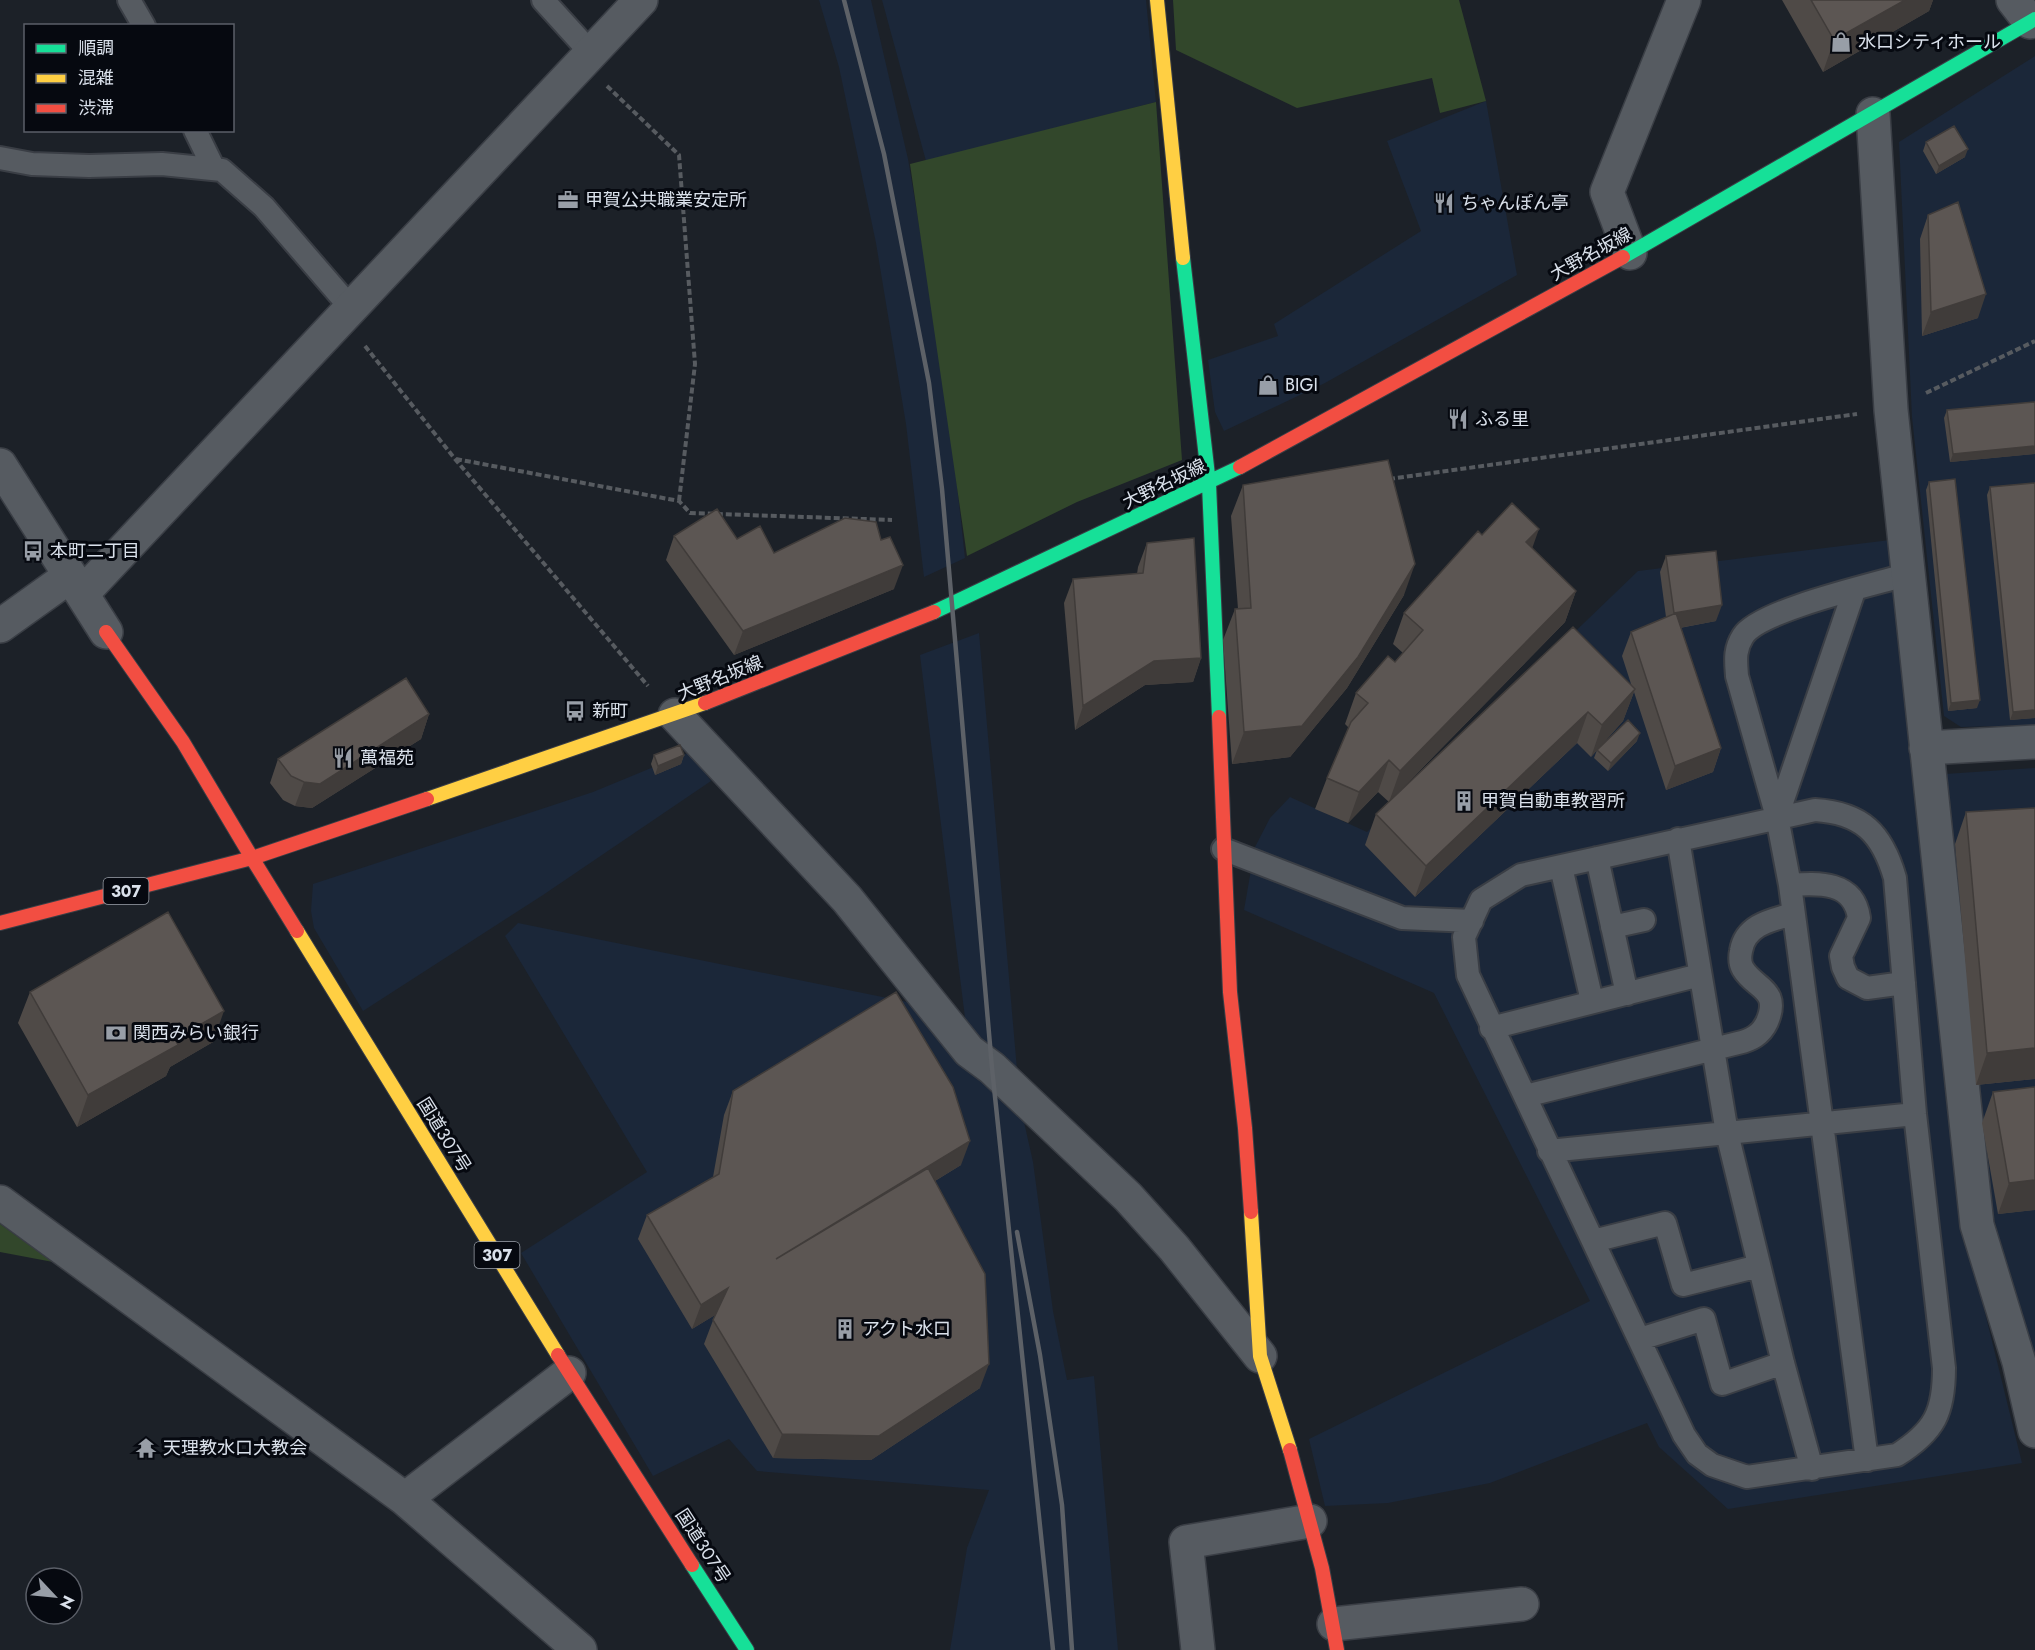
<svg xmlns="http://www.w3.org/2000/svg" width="2035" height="1650" viewBox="0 0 2035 1650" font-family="Jost,'Noto Sans JP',sans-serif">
  <rect width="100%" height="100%" fill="#1c2128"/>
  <path fill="#1b2739" d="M819 0H871L908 159 946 385 965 558 924 577 906 424 876 243 839 67Z
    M882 0H1146L1156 102 926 161Z
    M2035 56V725L1961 727 1944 716 1912 417 1899 142Z
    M1486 101 1517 275 1325 383 1224 431 1215 412 1208 360 1278 336 1274 324 1421 231 1387 141Z
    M1890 540 1962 1219 2022 1463 1728 1509 1659 1447 1647 1423 1490 1483 1388 1503 1325 1506 1309 1439 1590 1301 1434 993 1244 910 1255 847 1270 818 1290 797 1367 832 1638 571Z
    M979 633 1020 1104 1033 1162 1053 1311 1067 1380 1094 1376 1118 1650H950L967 1548 989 1490 757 1471 729 1439 653 1476 521 1253 647 1172 505 936 518 923 922 1005 970 1058 920 655Z
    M690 752 711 781 543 895 363 1011 314 928 311 911 313 884 593 792Z
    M2035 768V1367L1981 1172 1945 774Z"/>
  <path fill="#32472b" d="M1173 0H1459L1486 101 1440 113 1432 78 1297 108 1176 50Z
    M1156 102 1182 460 1077 502 967 556 910 164Z
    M0 1224 53 1262 0 1252Z"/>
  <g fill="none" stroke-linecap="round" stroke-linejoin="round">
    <g stroke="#3a3e45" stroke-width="26">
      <path id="lane" d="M129 0 144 26
        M543 0 591 53
        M195 130 213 167
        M0 158 32 164 89 166 162 164 222 170 264 207 351 308
        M1815 810C1862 813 1882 833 1895 878L1915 1114 1944 1368C1944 1412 1935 1431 1897 1455L1747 1477 1712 1465 1697 1454 1684 1435 1468 975 1464 937 1481 900 1521 875Z
        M1777 817 1854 591
        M1678 839 1727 1133 1783 1363 1812 1469
        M1223 849 1402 918 1472 921
        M1597 858 1627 994
        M1561 867 1592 1001
        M1790 885C1819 883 1854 881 1859 918L1841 956 1843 967 1848 978 1867 988 1904 983
        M1612 927 1644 920
        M1491 1028 1700 975
        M1525 1096 1738 1043C1751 1040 1761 1035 1767 1022 1781 989 1755 989 1743 969 1740 964 1740 956 1741 951 1745 925 1771 920 1793 914
        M1549 1151 1915 1114
        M1593 1241 1665 1223 1683 1285 1759 1266
        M1640 1339 1704 1319 1722 1384 1783 1363
        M1867 1460 1790 885 1777 817 1737 676C1736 661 1734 650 1743 636 1759 610 1876 584 1909 574"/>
    </g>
    <g stroke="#3a3e45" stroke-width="36">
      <path id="street" d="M2013 0 2030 22
        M1873 114 1891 410 1977 1225 2019 1362 2035 1431
        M1630 253 1607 192 1684 0
        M0 465 106 632
        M82 594 641 0
        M0 626 70 576
        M675 715 847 899 969 1051 992 1068 1128 1197 1174 1248 1260 1356
        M1926 748 2035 742
        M0 1202 405 1499 580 1650
        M405 1499 569 1373
        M1334 1624 1522 1604
        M1198 1650 1186 1542 1310 1521"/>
    </g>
    <g stroke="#3a3e45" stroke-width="16">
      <path id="fast" d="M1623 257 2035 19
        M1183 258 1209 484 1219 717
        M934 612 1240 467
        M692 1565 747 1650"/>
    </g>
    <g stroke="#3a3e45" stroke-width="16">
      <path id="slow" d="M1157 0 1183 258
        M427 799 705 703
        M297 931 558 1355
        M1251 1212 1260 1356 1290 1450"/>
    </g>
    <g stroke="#3a3e45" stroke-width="16">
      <path id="jam" d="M1240 467 1623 257
        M106 632 183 742 252 858 427 799
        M705 703 934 612
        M1219 717 1230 992 1245 1128 1251 1212
        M0 923 252 858 297 931
        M558 1355 692 1565
        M1290 1450 1322 1568 1337 1650"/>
    </g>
    <path stroke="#575b60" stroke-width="4" stroke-dasharray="6 3" stroke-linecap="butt" d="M607 86 679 155 695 364 679 501
      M365 346 455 459 648 686
      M1926 393 2035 341
      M456 459 679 501 690 513 892 520
      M1389 479 1857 414"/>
    <use href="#lane" stroke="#565b61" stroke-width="22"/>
    <use href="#street" stroke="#565b61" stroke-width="33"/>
    <use href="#fast" stroke="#16e098" stroke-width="14"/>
    <use href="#slow" stroke="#ffcf43" stroke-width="14"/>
    <use href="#jam" stroke="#f24e42" stroke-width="14"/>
    <path stroke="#5d6167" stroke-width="4.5" d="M844 0 884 154 929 383 942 489 992 1068 1053 1650
      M1017 1232 1040 1355 1062 1505 1072 1650"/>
  </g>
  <path fill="#4f4a47" d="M1782 0H1933L1929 11 1823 72Z
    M1926 142 1965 157 1936 174 1923 151Z
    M1928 215 1978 318 1922 336 1920 239Z
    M2035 402V454L1950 462 1944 418 1947 410Z
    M1929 482 1977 708 1948 711 1926 490Z
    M2035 483V718L2010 720 1987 495 1990 487Z
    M1243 485 1404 595 1347 688 1290 757 1232 764 1223 640 1235 609H1238L1231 516Z
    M1482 535 1532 548 1576 591 1565 622 1389 802 1378 792 1348 823 1315 809 1327 778 1349 728 1345 724 1356 693 1395 662 1403 653 1393 644 1404 613Z
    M674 536 737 539 774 553 894 589 734 655 666 560Z
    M1147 543 1201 658 1193 682 1145 685 1075 730 1064 603 1073 579 1137 574 1138 567Z
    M1666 556 1716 621 1680 628 1721 748 1713 772 1666 790 1634 692 1623 721 1591 757 1577 743 1415 897 1365 845 1376 814 1632 687 1622 656 1631 632 1666 617 1660 572Z
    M429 714 421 739 312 808 295 806 283 800 270 783 278 759Z
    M1637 741 1608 771 1594 758 1597 750Z
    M654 755H684L681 764 655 775 651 764Z
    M1966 812 2035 1079 1976 1085 1955 844Z
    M30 992 213 1042 170 1067 166 1076 77 1127 18 1023Z
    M733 1091 961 1165 935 1181 980 1388 871 1460 773 1458 704 1344 715 1315 692 1329 638 1239 647 1215 713 1177 724 1115Z
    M1993 1092 2035 1210 1998 1214 1982 1123Z"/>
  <path fill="#403c3a" d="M1905 0H1933L1929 11 1823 72 1834 40Z
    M1968 149 1965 157 1936 174 1939 166Z
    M1986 294 1978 318 1922 336 1931 312Z
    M2035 446V454L1950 462 1953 454Z
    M1539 529 1528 560 1526 542Z
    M1415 564 1404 595 1347 688 1290 757 1232 764 1244 732Z
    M903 565 894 589 734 655 743 631Z
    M1576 591 1565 622 1389 802 1400 771Z
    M1722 605 1716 621 1668 630 1674 613Z
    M1201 658 1193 682 1145 685 1075 730 1083 706 1154 661Z
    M1635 689 1623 721 1591 757 1602 725Z
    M1980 700 1977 708 1948 711 1951 703Z
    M2035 710V718L2010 720 2013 712Z
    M1588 712 1577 743 1415 897 1426 866Z
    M429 714 421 739 312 808 295 806 304 782Z
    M1640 733 1637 741 1608 771 1611 763Z
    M1721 748 1713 772 1666 790 1675 766Z
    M684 755 681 764 655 775 658 766Z
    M1389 760 1378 792 1348 823 1359 792Z
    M224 1011 213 1042 170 1067 166 1076 77 1127 88 1095 175 1039Z
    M2035 1048V1079L1976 1085 1987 1053Z
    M970 1141 961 1165 767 1283 776 1259Z
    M2035 1180V1210L1998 1214 2009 1183Z
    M728 1288 720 1312 692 1329 701 1305Z
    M989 1364 980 1388 871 1460 773 1458 782 1434Z"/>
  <path fill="#5c5653" stroke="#403c3a" stroke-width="1.5" d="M1811 0H1905L1834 40Z
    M1954 126 1968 149 1939 166 1926 142Z
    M1958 202 1986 294 1931 312 1928 215Z
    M2035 402V446L1953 454 1947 410Z
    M1388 460 1415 564 1358 657 1302 726 1244 732 1235 609 1251 608 1243 485Z
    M1955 479 1980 700 1951 703 1929 482Z
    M2035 483V710L2013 712 1990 487Z
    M1512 503 1539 529 1526 542 1576 591 1400 771 1389 760 1359 792 1327 778 1351 722 1368 703 1356 693 1388 656 1395 662 1423 630 1404 613 1478 531 1482 535Z
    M717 509 737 539 760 526 774 553 845 518 876 522 881 540 890 537 903 565 743 631 674 536Z
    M1194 538 1201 658 1154 661 1083 706 1073 579 1143 573 1147 543Z
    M1716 551 1722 605 1674 613 1666 556Z
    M1676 613 1721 748 1675 766 1631 632Z
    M1573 627 1635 689 1602 725 1588 712 1426 866 1376 814Z
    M406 678 429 714 320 784 304 782 291 776 278 759Z
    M1628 720 1640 733 1611 763 1597 750Z
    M680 745 684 755 658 766 654 755Z
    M2035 808V1048L1987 1053 1966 812Z
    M168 912 224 1011 175 1039 178 1045 88 1095 30 992Z
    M896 992 953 1087 970 1141 776 1259 928 1168 985 1274 989 1364 879 1436 782 1434 713 1320 728 1288 701 1305 647 1215 719 1174 733 1091Z
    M2035 1087V1180L2009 1183 1993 1092Z"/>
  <defs>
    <g id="shop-bare" transform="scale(1.62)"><path d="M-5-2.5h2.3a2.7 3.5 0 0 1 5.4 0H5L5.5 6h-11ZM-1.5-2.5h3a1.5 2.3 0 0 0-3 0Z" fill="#989ea7" stroke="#060910" stroke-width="2.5" paint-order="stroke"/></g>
    <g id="office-bare" transform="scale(1.62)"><path d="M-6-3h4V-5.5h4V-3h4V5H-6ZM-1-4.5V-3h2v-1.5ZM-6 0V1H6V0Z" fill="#989ea7" stroke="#060910" stroke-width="2.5" paint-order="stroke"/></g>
    <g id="restaurant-bare" transform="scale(1.62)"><path d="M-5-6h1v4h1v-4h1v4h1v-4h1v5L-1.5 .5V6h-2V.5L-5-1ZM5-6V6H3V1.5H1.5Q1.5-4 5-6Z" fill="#989ea7" stroke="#060910" stroke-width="2.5" paint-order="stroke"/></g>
    <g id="bus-bare" transform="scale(1.62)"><path d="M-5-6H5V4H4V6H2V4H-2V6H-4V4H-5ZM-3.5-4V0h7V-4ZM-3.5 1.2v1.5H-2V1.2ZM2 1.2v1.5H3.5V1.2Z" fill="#989ea7" stroke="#060910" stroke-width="2.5" paint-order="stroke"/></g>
    <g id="building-bare" transform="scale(1.62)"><path d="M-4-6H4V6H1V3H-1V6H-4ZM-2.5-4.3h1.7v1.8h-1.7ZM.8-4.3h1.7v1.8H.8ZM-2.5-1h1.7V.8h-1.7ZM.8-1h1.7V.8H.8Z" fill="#989ea7" stroke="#060910" stroke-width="2.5" paint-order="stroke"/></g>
    <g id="bank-bare" transform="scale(1.62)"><path d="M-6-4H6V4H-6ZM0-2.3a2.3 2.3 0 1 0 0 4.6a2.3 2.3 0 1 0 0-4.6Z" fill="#989ea7" stroke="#060910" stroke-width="2.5" paint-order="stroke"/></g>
    <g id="temple-bare" transform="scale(1.62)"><path d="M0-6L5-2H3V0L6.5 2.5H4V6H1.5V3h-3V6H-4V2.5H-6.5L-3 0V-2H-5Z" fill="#989ea7" stroke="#060910" stroke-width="2.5" paint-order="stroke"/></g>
  </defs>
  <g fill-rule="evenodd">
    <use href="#shop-bare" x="1841" y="42"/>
    <use href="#office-bare" x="568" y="200"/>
    <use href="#restaurant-bare" x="1444" y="203"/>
    <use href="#shop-bare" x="1268" y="385"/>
    <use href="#restaurant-bare" x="1458" y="419"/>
    <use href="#bus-bare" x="33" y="551"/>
    <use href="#bus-bare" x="575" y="711"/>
    <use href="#restaurant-bare" x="343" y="758"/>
    <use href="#building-bare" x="1464" y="801"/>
    <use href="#bank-bare" x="116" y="1033"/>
    <use href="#building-bare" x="845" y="1329"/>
    <use href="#temple-bare" x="146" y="1448"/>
  </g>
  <g text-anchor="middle" stroke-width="6" stroke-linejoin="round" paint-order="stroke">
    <g fill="#060910" stroke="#9aa0a9" stroke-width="1.5">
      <rect x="103.5" y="878" width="45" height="26" rx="4.5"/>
      <rect x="474.5" y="1242" width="45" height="26" rx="4.5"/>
    </g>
    <g font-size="16" font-weight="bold" fill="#dae1eb">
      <text x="126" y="897">307</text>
      <text x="497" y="1261">307</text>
    </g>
    <g font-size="18" fill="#dae1eb" stroke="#060910" text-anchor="start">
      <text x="1858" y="48">水口シティホール</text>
      <text x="585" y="206">甲賀公共職業安定所</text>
      <text x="1461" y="209">ちゃんぽん亭</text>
      <text x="1285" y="391">BIGI</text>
      <text x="1475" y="425">ふる里</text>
      <text x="50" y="557">本町二丁目</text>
      <text x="592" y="717">新町</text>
      <text x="360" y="764">萬福苑</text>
      <text x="1481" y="807">甲賀自動車教習所</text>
      <text x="133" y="1039">関西みらい銀行</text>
      <text x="862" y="1335">アクト水口</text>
      <text x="163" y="1454">天理教水口大教会</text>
    </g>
    <g font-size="18" fill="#dae1eb" stroke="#060910">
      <text transform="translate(1591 254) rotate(-29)" y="6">大野名坂線</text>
      <text transform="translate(1164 484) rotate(-26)" y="6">大野名坂線</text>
      <text transform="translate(720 678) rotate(-22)" y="6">大野名坂線</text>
      <text transform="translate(444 1135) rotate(58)" y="6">国道307号</text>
      <text transform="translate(703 1546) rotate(57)" y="6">国道307号</text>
    </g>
  </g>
  <rect x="24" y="24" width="210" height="108" fill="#060910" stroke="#5b5f68" stroke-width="1.5"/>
  <rect x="36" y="44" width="30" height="9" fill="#16e098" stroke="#5b5f68" stroke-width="1.5"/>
  <text x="78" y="54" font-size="18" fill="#dae1eb">順調</text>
  <rect x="36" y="74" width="30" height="9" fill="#ffcf43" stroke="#5b5f68" stroke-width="1.5"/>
  <text x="78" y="84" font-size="18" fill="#dae1eb">混雑</text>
  <rect x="36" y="104" width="30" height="9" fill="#f24e42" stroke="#5b5f68" stroke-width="1.5"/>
  <text x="78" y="114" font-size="18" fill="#dae1eb">渋滞</text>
  <g transform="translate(54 1596) rotate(116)"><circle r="28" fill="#060910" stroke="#5b5f68" stroke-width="1.5"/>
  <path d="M0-4.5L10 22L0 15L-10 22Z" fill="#989ea7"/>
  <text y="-9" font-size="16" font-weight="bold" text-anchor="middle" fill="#dae1eb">N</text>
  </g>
</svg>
